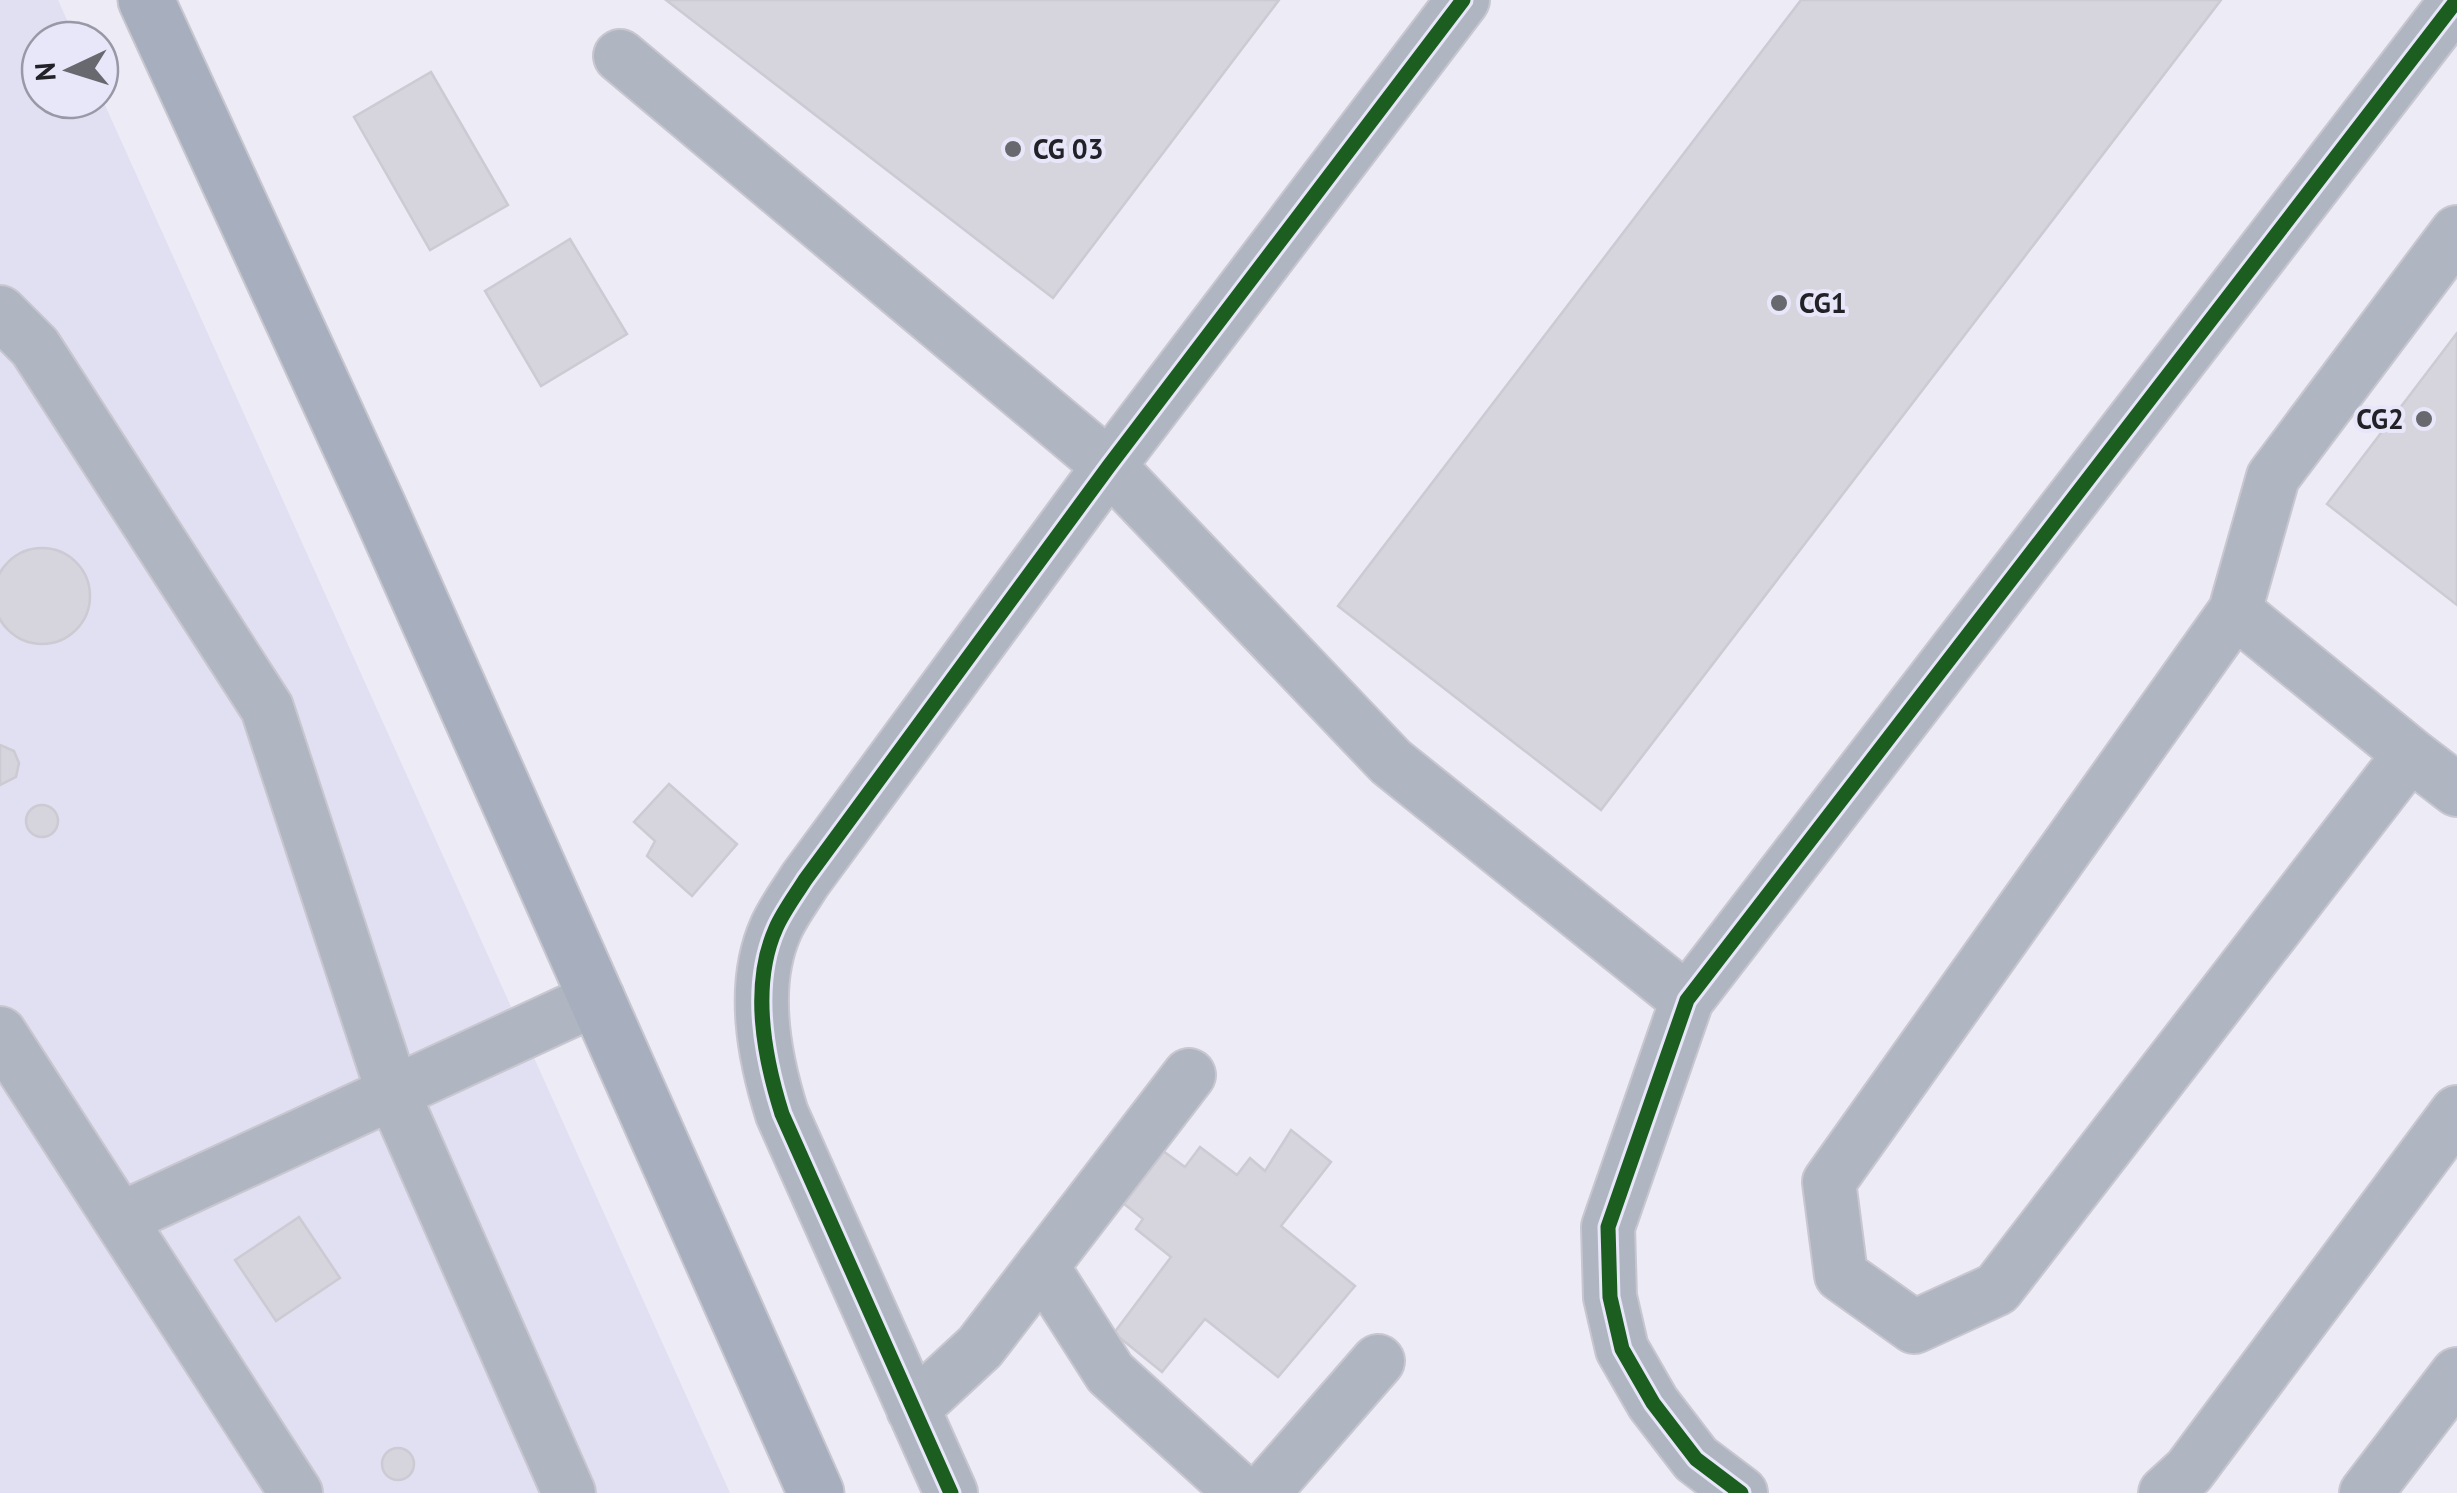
<svg xmlns="http://www.w3.org/2000/svg" width="2457" height="1493" viewBox="0 0 2457 1493" font-family="'PT Sans',sans-serif">
  <rect width="100%" height="100%" fill="#ecebf6"/>
  <path fill="#e1e0f3" d="M0 0H58L76 40H40V100H100V94L730 1493H0Z"/>
  <path fill="#d6d4dd" stroke="#cccad2" stroke-width="2.5" d="M666 0H1279L1053 298Z
    M1801 0H2221L1601 810 1338 606Z
    M431 72 508 205 430 250 354 117Z
    M570 239 627 334 541 386 485 291Z
    M2457 333V605L2327 504Z
    M-6 596a48 48 0 1 1 96 0a48 48 0 1 1-96 0Z
    M0 745 14 751 19 763 16 777 0 785Z
    M669 784 737 844 692 896 647 856 655 841 634 822Z
    M26 821a16 16 0 1 1 32 0a16 16 0 1 1-32 0Z
    M1291 1130 1331 1162 1281 1226 1355 1286 1278 1377 1205 1319 1162 1372 1114 1333 1171 1257 1136 1229 1143 1219 1118 1199 1159 1148 1185 1167 1200 1147 1237 1175 1250 1158 1265 1171Z
    M299 1217 340 1278 276 1321 235 1260Z
    M382 1464a16 16 0 1 1 32 0a16 16 0 1 1-32 0Z"/>
  <g fill="none" stroke-linecap="round" stroke-linejoin="round">
    <g stroke="#c8c7d0" stroke-width="56">
      <path id="minor" d="M620 56 1109 466 1391 762 1687 1000
        M0 312 35 347 267 708 393 1093 569 1493
        M2235 611 2410 754 1997 1289 1914 1327 1841 1275 1829 1182Z
        M2235 611 2273 477 2457 232
        M2410 754 2457 790
        M0 1033 296 1493
        M120 1219 598 998
        M1042 1266 1110 1373 1242 1493
        M913 1409 980 1347 1189 1075
        M951 1493 782 1114C764 1057 750 986 776 928 783 912 795 896 805 880L1109 466 1463 0
        M1263 1493 1378 1361
        M1741 1493 1696 1459 1653 1403 1622 1349 1610 1297 1608 1227 1687 1000 2457 0
        M2165 1493 2189 1471 2457 1112
        M2366 1493 2457 1374"/>
    </g>
    <g stroke="#c8c7d0" stroke-width="59">
      <path id="major" d="M146 0 378 506 816 1493"/>
    </g>
    <use href="#minor" stroke="#b0b5c2" stroke-width="52"/>
    <use href="#major" stroke="#a7afbe" stroke-width="55"/>
    <g stroke="#e8e7fa" stroke-width="21">
      <path id="cycleway" d="M951 1493 782 1114C764 1057 750 986 776 928 783 912 795 896 805 880L1109 466 1463 0
        M1741 1493 1696 1459 1653 1403 1622 1349 1610 1297 1608 1227 1687 1000 2457 0"/>
    </g>
    <use href="#cycleway" stroke="#1b5e20" stroke-width="15"/>
  </g>
  <g fill="#68686f" stroke="#e8e7fa" stroke-width="4">
    <circle cx="1013" cy="149" r="10"/>
    <circle cx="1779" cy="303" r="10"/>
    <circle cx="2424" cy="419" r="10"/>
  </g>
  <g text-anchor="middle" stroke-width="8" stroke-linejoin="round" paint-order="stroke">
    <g font-size="28" font-weight="bold" fill="#212127" stroke="#e8e7fa" text-anchor="start">
      <text x="1033" y="159">CG 03</text>
      <text x="1799" y="313">CG1</text>
      <text x="2404" y="429" text-anchor="end">CG2</text>
    </g>
  </g>
  <g transform="translate(70 70) rotate(266)"><circle r="48" fill="#e8e7fa" stroke="#9898a6" stroke-width="2.5"/>
  <path d="M0-8L18 38L0 25L-18 38Z" fill="#68686f"/>
  <text y="-15" font-size="28" font-weight="bold" text-anchor="middle" fill="#212127">N</text>
  </g>
</svg>
